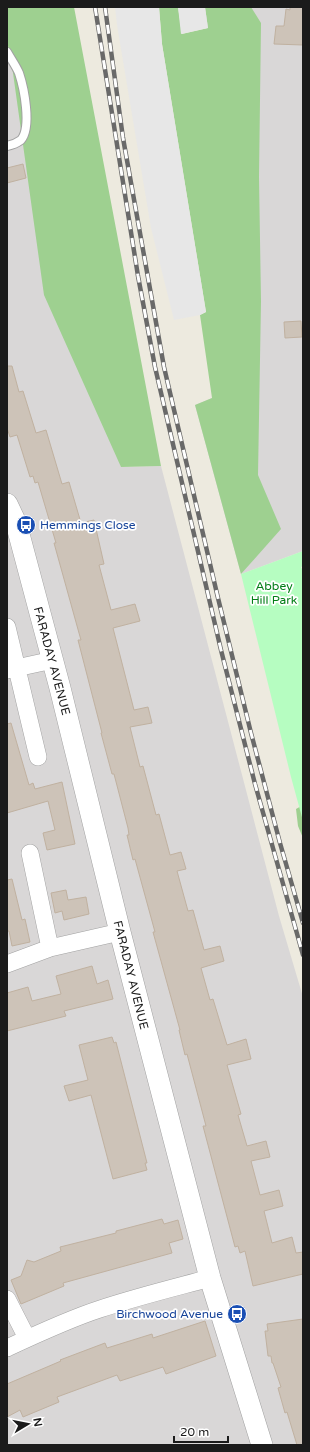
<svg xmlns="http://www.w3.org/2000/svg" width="310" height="1452" viewBox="0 0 310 1452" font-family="'Varela Round',sans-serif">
  <rect width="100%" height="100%" fill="#edeadf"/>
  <path fill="#d9d7d7" d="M205 7H303V551L241 574 195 405 227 392 219 179Z
    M7 40 13 73 121 467 161 466 279 916 303 997V1445H7Z"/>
  <path fill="#9ed090" d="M7 7H74L161 466 121 467 44 295 13 73 7 40Z
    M159 7H178L182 34 208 28 205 7H251L261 23 259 177 261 301 258 475 281 529 241 574 195 405 212 398 200 315 206 312 162 44Z
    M303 805V838L298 826 296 809Z"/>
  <path fill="#b6fdc1" d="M303 551V566L301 567 303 571V821L291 777 241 574Z"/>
  <path fill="#e7e7e7" d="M115 7H159L162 44 206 312 200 315 174 320 151 228 117 25Z
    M178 7H205L208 28 181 34Z"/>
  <path fill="#cdc3b8" stroke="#c0b1a0" d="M290 7H303V45L274 44 276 26H284L286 9 290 10Z
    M23 164 26 178 7 183V168Z
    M301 321 302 337 285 338 284 322Z
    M7 366H12L19 392 23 391 36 433 46 430 62 484 69 482 81 523 94 520 104 564 99 565 111 610 135 604 140 621 113 628 134 710 148 707 152 723 130 727 140 767 143 766 156 815 159 814 170 855 181 852 186 869 177 871 188 911 193 910 204 950 220 946 224 961 201 968 210 1000 213 999 227 1045 246 1039 251 1059 227 1065 241 1114 238 1115 247 1146 266 1141 270 1157 251 1161 260 1195 279 1190 283 1206 264 1211 272 1243 292 1237 296 1253 303 1252V1274L253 1286 245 1251 240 1253 238 1246 235 1247 203 1126H206L187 1054 185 1055 179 1030H180L153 932H155L135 859 133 860 127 835H129L128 828 114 774H112L101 733H102L78 640H81L79 633 54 543H56L38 482 35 483 33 476 30 477 17 435 10 437 7 428Z
    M11 723 29 785 33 783 35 789 62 782 75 844 47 850 43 833 55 830 48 801 7 813V724Z
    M12 879 22 920 25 919 30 942 12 946 9 931H7V880Z
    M66 890 68 900 86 897 89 914 64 920 62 911 55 913 51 893Z
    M92 966 97 984 108 980 113 999 64 1011 66 1016 7 1031V993L28 987 32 1001 61 994 56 976Z
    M112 1037 114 1043 116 1042 147 1163H145L147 1170 113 1179 91 1095 69 1101 64 1086 88 1080 79 1045Z
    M162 1219 164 1224 178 1220 183 1239 169 1243 172 1253 63 1283 64 1286 21 1304 11 1280 21 1276 27 1260 34 1262 61 1251 60 1247 116 1233V1231Z
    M303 1319V1445H297L287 1412 285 1413 278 1388 281 1387 273 1363H272L271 1356H268L265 1331H268L267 1324Z
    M205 1321 216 1356 166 1374 163 1367 120 1381 117 1375 57 1397 59 1402 23 1417 20 1410 7 1417V1384L61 1361 60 1360 105 1343 107 1348 152 1334 153 1338Z"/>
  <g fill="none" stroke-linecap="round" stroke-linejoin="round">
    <g stroke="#a2a2a2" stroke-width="10">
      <path id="service" d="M7 52C11 59 16 66 19 73 24 88 32 127 21 140 17 143 12 145 7 146"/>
    </g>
    <g stroke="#a2a2a2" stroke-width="18">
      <path id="minor" d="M7 627 38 757
        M7 670 53 660
        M30 853 50 948
        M7 964 50 948 120 932
        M7 1299 27 1338
        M7 1348C37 1334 69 1319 100 1309 136 1297 173 1288 210 1278"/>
    </g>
    <g stroke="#a2a2a2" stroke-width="22">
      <path id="tertiary" d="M7 504 16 523 60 688 120 932 210 1278 262 1445"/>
    </g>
    <use href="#service" stroke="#fff" stroke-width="8"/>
    <use href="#minor" stroke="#fff" stroke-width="17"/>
    <use href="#tertiary" stroke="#fff" stroke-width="21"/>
    <g stroke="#696969" stroke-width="4.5">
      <path id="rail" d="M95 7 138 276 155 367 221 650 255 784 303 955
        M105 7 123 138 164 367 218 598 251 733 280 843 303 923"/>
    </g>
    <use href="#rail" stroke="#fff" stroke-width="3" stroke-dasharray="9" stroke-linecap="butt"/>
  </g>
  <defs>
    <g id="bus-disc" transform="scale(1)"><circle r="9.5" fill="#1a4fb4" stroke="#fff"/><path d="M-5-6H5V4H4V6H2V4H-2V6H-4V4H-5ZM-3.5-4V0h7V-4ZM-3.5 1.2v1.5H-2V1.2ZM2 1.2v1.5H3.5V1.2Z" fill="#fff"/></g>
  </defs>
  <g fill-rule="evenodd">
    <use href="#bus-disc" x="26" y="525"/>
    <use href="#bus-disc" x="237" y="1314"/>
  </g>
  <g text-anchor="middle" stroke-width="3.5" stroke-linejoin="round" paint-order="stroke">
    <g font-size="12" fill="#164399" stroke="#fff" text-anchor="start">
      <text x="40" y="529">Hemmings Close</text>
      <text x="223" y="1318" text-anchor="end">Birchwood Avenue</text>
    </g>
    <g font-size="12" fill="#037e17" stroke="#fff">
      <text x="274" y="590">Abbey<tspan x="274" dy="14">Hill Park</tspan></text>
    </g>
    <g font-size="12" fill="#1b1b1b" stroke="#fff">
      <text transform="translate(52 661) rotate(75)" y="4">FARADAY AVENUE</text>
      <text transform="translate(131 975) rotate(76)" y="4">FARADAY AVENUE</text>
    </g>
  </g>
  <rect width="310" height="1452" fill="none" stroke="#1b1b1b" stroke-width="16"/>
  <g transform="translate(28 1424) rotate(80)" stroke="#ffffff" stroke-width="3" paint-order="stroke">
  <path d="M0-3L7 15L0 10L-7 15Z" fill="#1b1b1b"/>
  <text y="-6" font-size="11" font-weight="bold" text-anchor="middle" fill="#1b1b1b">N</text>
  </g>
  <path d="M174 1436v6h54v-6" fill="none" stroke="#1b1b1b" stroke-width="2"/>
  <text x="180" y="1436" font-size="12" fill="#1b1b1b" stroke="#ffffff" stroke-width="3" paint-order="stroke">20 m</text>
</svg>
